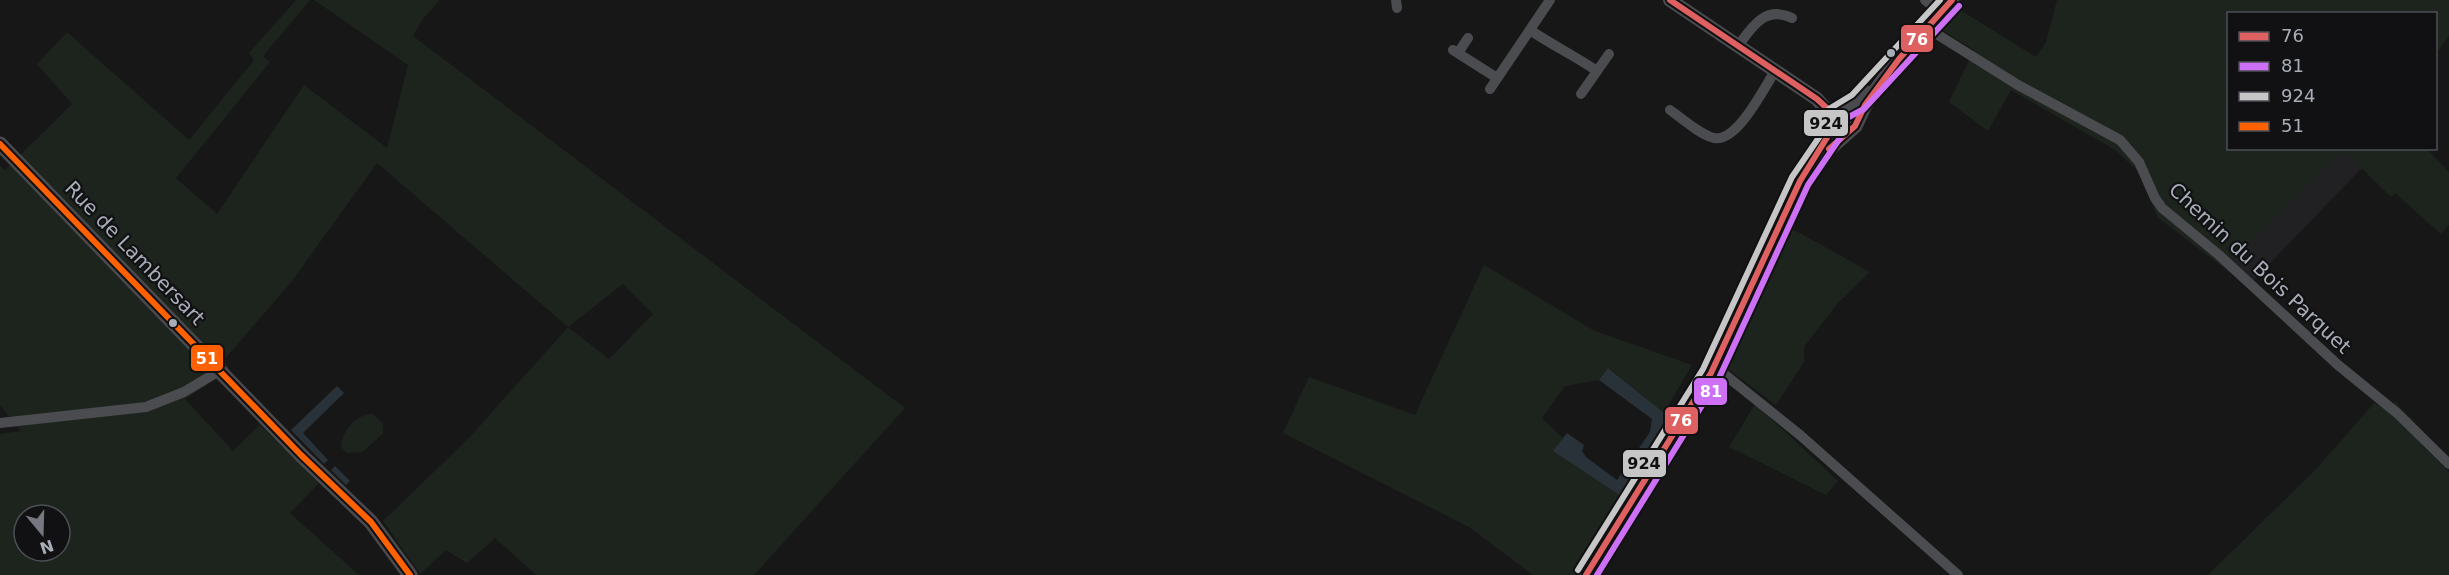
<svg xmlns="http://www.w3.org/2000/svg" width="2449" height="575" viewBox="0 0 2449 575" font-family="'DejaVu Sans',sans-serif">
  <rect width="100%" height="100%" fill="#171717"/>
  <path fill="#212123" d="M2343 150 2362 168 2247 287 2224 268Z"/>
  <path fill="#1d241e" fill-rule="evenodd" d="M296 0H310L263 56 270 62 176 178 217 214 304 85 387 148 408 65 314 0H440L422 20 413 36 905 408 754 575H536L495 538 467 563 446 550 420 574 383 521 470 437 568 327 377 163 292 281 224 360 230 370 185 399 233 451 260 425 319 483 290 513 359 575H0V434L21 431 0 405V166L5 170 72 104 37 64 67 32 189 140 254 60 249 53ZM623 284 653 314 609 359 568 327ZM24 515H60V551H24Z
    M2057 0H2449V36L2436 54V14H2228V148L2427 149 2449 172V225L2441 234 2395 193 2391 197 2343 150 2224 268 2158 218 2137 170 2115 150 2011 90 1988 131 1949 102 1974 50 1939 28 1957 8 2036 57 2046 42Z
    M1787 226 1870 272 1837 304 1804 347V362L1776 405 1709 355 1757 250 1772 258Z
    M1484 265 1595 331 1692 365 1664 413 1609 368 1599 380 1565 386 1542 418 1563 438 1554 451 1626 498 1576 575H1533L1469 527 1283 433 1309 377 1415 415Z
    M2395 402 2424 432 2417 440 2449 472V575H2208L2318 467 2374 403 2386 409Z
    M1755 404 1838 481 1826 495 1729 447Z
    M372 414 383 423V434L362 452 347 453 341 447C343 430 355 415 372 414Z"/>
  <path fill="#2a3239" d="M1608 368 1673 420 1621 496 1553 451 1567 433 1584 445 1582 451 1586 457 1617 480 1650 432 1652 419 1599 380Z
    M337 386 344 393 303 433 328 460 324 464 291 430Z
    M335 466 350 481 346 485 331 470Z"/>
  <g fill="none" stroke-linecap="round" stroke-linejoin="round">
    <path stroke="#4b4c50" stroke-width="10" d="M1396 0 1397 8
      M1925 0 1940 13
      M1927 28 2018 85 2120 140 2139 162 2155 198 2162 208 2219 255 2338 365 2397 413 2449 464
      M1530 30C1552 45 1575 56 1597 71
      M1738 46C1752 27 1765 5 1792 18
      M1453 50 1497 78
      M1458 53 1468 38
      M1490 89 1550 0
      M1581 94 1609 54
      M1670 110C1683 119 1699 134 1714 138 1737 143 1764 88 1775 71
      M1714 366 1800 435 1958 575
      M0 423 146 407 184 392 219 371"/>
    <path stroke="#4b4c50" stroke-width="14" d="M1670 0 1817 99 1835 120"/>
    <path stroke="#4a4a4e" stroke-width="15" d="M1893 64 1952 0
      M1846 109 1867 93
      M0 144 301 455 371 522 410 575
      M1828 150 1855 126 1865 105 1899 59
      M1586 575 1711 373 1800 181 1836 123"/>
    <g stroke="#111113" stroke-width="10">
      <path id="bus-1" d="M1829 149 1855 126 1865 105 1899 59 1952 0
        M1586 575 1711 373 1800 181 1836 123 1830 111 1817 99 1670 0"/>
    </g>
    <g stroke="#111113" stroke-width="10">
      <path id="bus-2" d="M1597 575 1719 378 1808 185 1840 138 1845 119 1864 109 1959 6"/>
    </g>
    <g stroke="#111113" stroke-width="10">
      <path id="bus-3" d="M1578 570 1703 369 1792 177 1824 130 1829 109 1852 95 1940 0"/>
    </g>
    <g stroke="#111113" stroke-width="10">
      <path id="bus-4" d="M0 144 301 455 371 522 410 575"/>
    </g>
    <use href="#bus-1" stroke="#df6060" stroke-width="6"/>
    <use href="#bus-2" stroke="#ce70f6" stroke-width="6"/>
    <use href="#bus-3" stroke="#c6c6c6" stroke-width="6"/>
    <use href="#bus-4" stroke="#ff6000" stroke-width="6"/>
  </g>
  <g fill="#a8adb8" stroke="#111113" stroke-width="2">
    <circle cx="1891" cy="53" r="5"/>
    <circle cx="173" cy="323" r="5"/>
  </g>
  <g text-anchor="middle" stroke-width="4.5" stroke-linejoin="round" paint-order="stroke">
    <g font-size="20" fill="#a8adb8" stroke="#111113">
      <text transform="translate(135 253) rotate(46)" y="7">Rue de Lambersart</text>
      <text transform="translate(2260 268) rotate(43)" y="7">Chemin du Bois Parquet</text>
    </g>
  </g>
  <g stroke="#111113" stroke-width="2">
    <rect x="1900" y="24" width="34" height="29" rx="6" fill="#df6060"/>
    <rect x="1803" y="109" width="46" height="28" rx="6" fill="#c6c6c6"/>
    <rect x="190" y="344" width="34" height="28" rx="6" fill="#ff6000"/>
    <rect x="1693" y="377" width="35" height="29" rx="6" fill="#ce70f6"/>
    <rect x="1664" y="406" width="35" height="29" rx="6" fill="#df6060"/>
    <rect x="1622" y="449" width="45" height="29" rx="6" fill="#c6c6c6"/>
  </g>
  <g font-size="16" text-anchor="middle" font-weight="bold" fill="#fff">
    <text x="1917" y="45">76</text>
    <text x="207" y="364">51</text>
    <text x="1711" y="397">81</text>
    <text x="1681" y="426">76</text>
  </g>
  <g font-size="16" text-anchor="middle" font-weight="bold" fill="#111">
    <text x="1826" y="129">924</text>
    <text x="1644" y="469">924</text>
  </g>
  <rect x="2227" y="12" width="210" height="138" fill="#111113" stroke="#4d4f55" stroke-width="1.5"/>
  <rect x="2239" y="32" width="30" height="9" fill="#df6060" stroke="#4d4f55" stroke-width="1.5"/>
  <text x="2281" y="42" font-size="18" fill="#a8adb8">76</text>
  <rect x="2239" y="62" width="30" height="9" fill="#ce70f6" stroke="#4d4f55" stroke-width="1.5"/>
  <text x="2281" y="72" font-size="18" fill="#a8adb8">81</text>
  <rect x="2239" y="92" width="30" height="9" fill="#c6c6c6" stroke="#4d4f55" stroke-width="1.5"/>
  <text x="2281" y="102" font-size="18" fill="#a8adb8">924</text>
  <rect x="2239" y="122" width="30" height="9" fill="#ff6000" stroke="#4d4f55" stroke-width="1.5"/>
  <text x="2281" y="132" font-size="18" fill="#a8adb8">51</text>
  <g transform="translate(42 533) rotate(161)"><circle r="28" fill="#111113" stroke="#4d4f55" stroke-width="1.5"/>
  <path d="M0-4.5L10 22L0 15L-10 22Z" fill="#757880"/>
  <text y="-9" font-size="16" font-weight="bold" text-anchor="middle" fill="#a8adb8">N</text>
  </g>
</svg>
